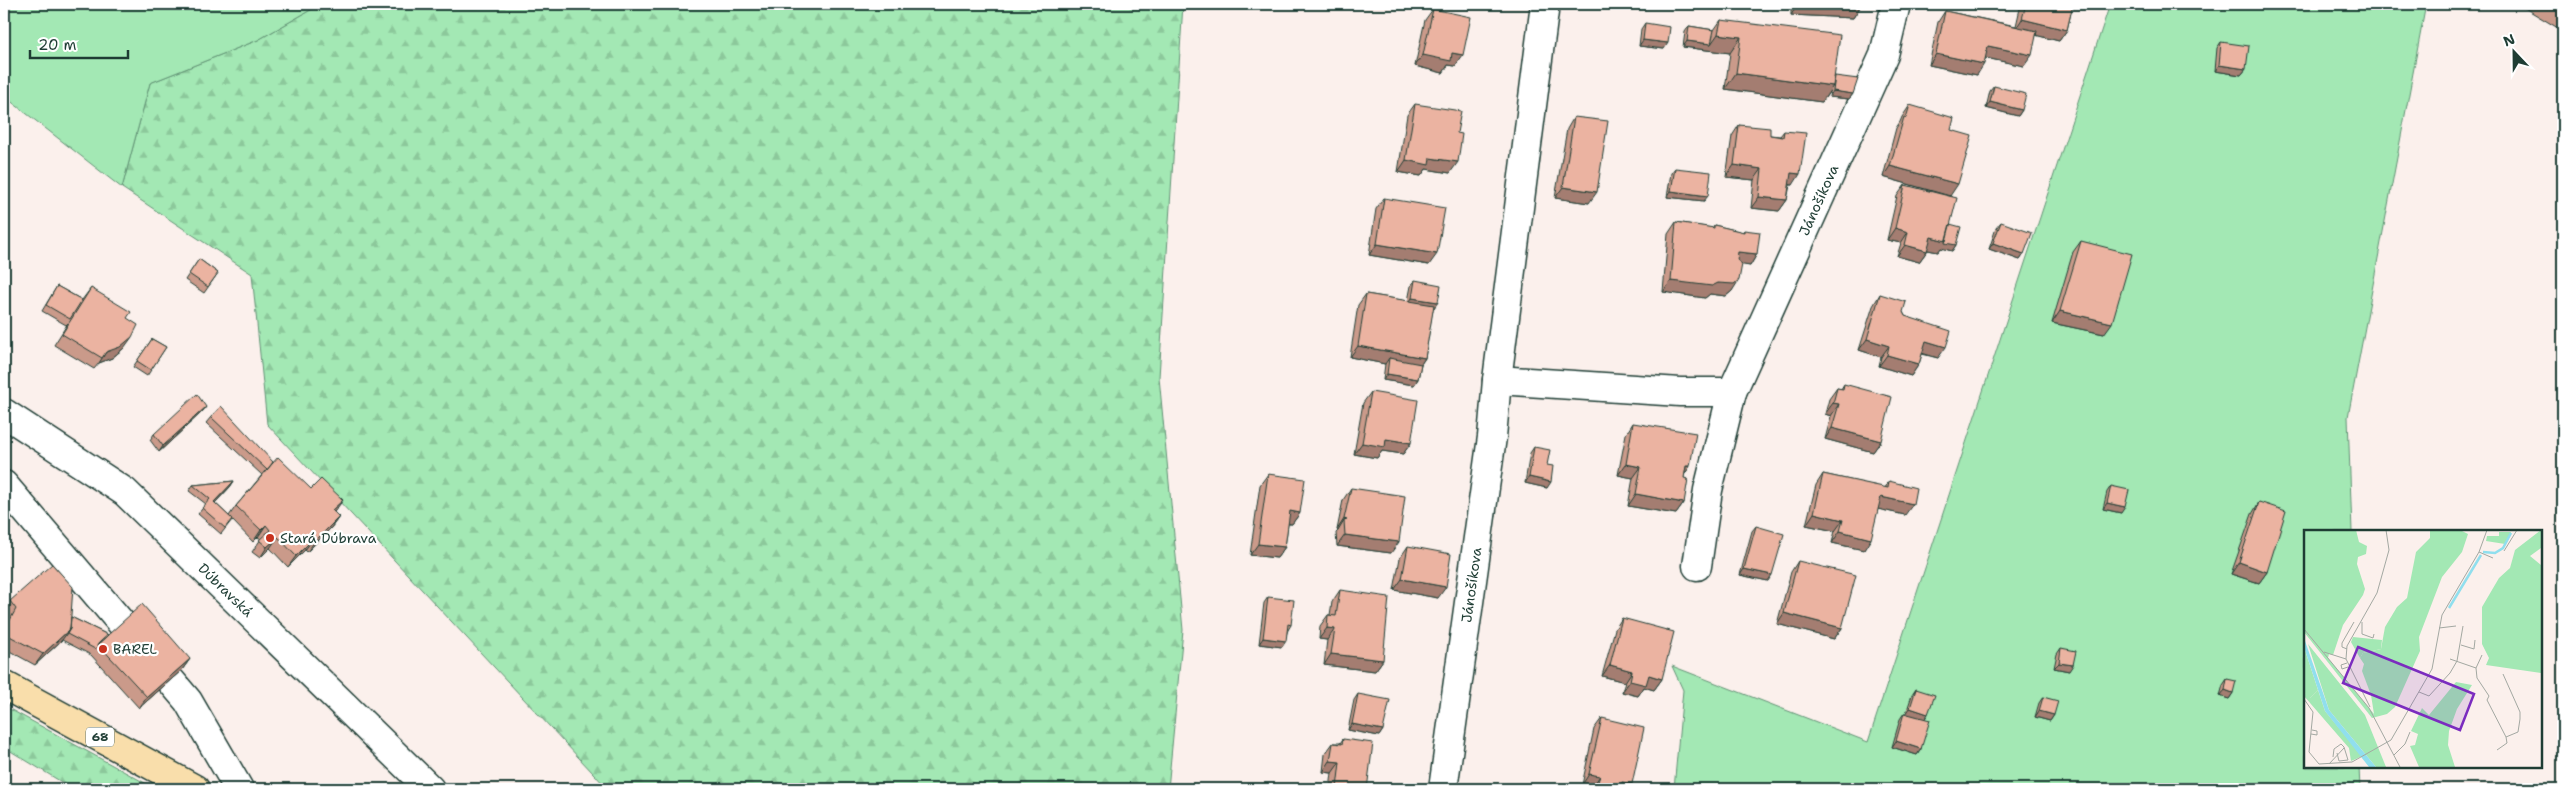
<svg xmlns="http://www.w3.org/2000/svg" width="2567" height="793" viewBox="0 0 2567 793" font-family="'Shantell Sans',sans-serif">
  <defs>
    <pattern id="forest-firs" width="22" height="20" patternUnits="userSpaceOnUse" patternTransform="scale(1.25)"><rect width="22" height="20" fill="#a3e8b4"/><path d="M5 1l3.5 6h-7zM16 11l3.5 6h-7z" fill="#8cc89b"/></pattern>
  </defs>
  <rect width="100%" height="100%" fill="#fbf0ec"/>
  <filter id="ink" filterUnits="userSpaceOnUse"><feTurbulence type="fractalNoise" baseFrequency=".02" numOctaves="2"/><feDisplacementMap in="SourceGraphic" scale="10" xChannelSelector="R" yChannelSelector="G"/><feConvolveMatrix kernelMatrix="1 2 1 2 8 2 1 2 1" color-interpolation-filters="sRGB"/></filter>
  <g filter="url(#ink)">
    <path fill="url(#forest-firs)" stroke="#619274" d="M321 4H1183L1159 377 1183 630 1168 789H608L267 424 252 274 122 188 150 83 258 40Z
      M4 706 156 789H73L4 747Z"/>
    <path fill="#a3e8b4" stroke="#619274" d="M4 4H321L258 40 150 83 122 188 4 96Z
      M2110 4H2426L2348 417 2352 532H2306V767H2359L2360 789H1674L1683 690 1672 666 1868 742Z"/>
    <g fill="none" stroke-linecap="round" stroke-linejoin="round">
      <g stroke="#1f3d34" stroke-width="31">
        <g id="minor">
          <path id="s1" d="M1497 380 1680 392H1732L1884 55 1896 4"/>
          <path id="s2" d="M4 413 125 492 430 789"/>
          <path d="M4 485 123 625"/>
          <path d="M1697 566 1708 490 1732 392"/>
          <path d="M171 681 188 701 239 789"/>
          <path id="s3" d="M1443 789 1492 437 1497 380 1545 4"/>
        </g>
      </g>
      <g stroke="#1f3d34" stroke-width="31">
        <path id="major" d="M4 685 195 789"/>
      </g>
      <use href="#minor" stroke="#fff" stroke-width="28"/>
      <use href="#major" stroke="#f9deab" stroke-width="28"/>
    </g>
    <path fill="#ca9a8a" stroke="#1f3d34" d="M1791 4H1861L1860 7 1853 18 1791 15Z
      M2021 4H2073L2067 30 2059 41 2036 35 2024 66 1986 58 1977 75 1929 65 1938 22 1945 11 2016 26Z
      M2518 4H2563V21L2558 28Z
      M1433 9 1455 66 1448 65 1443 73 1415 66 1425 20Z
      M1721 20 1835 76 1853 94 1849 99 1829 97 1830 91 1822 102 1725 89 1730 53 1683 47 1685 32 1689 26 1714 30Z
      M1645 23 1664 49 1639 46 1641 29Z
      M2221 42 2246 69 2241 75 2215 71 2217 48Z
      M1994 86 2022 110 2018 116 1986 108 1990 91Z
      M1415 104 1450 173 1426 169 1421 176 1398 172 1407 115Z
      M1910 105 1951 130 1950 196 1883 177 1896 128 1900 122 1902 117Z
      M1574 117 1589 203 1555 198 1567 129Z
      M1739 125 1770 135 1780 136 1784 131 1793 185H1790L1787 200 1779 211 1751 208 1754 180 1726 177 1732 136Z
      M1675 168 1704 201 1667 197 1671 173Z
      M1905 185 1950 224 1956 245 1952 251 1941 248 1938 252 1928 250 1919 262 1897 256 1901 243 1887 240 1897 196Z
      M1384 198 1429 265 1369 255 1376 209Z
      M1676 222 1712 228 1714 225 1743 232 1744 230 1757 254 1750 266 1742 264 1732 291 1726 296 1710 294 1705 298 1663 292 1668 234Z
      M2001 222 2024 254 2020 260 1989 249 1996 228Z
      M2081 241 2104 334 2052 323 2073 252Z
      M199 259 218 273 204 293 185 280Z
      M1415 280 1438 302 1433 308 1425 358 1421 364 1418 379 1414 385 1383 380 1385 364 1350 357 1358 305 1366 294 1408 301 1411 286Z
      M57 286 82 300 91 288 127 318 124 348 112 358 99 363 94 369 54 345 68 323 66 325 42 311Z
      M1880 294 1903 312 1905 316 1938 358 1922 354 1919 364 1911 376 1879 366 1881 357 1859 350 1873 306Z
      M152 339 166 347 147 376 133 367Z
      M1844 384 1881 441 1873 452 1825 439 1831 416 1825 414 1829 399 1837 388 1841 389Z
      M1371 392 1411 443 1403 454 1382 451 1377 458 1354 454 1363 403Z
      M206 407 202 412 159 452 150 440 154 434Z
      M211 417 273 462 311 489 335 511 334 512 339 517 331 528 307 552 305 550 288 567 270 548 260 558 252 552 261 539 258 537 253 542 232 520 221 534 198 514 206 504 189 491 193 485 234 481 230 487 215 503 229 516 236 506 262 475 206 423Z
      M1633 423 1690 466 1684 475V503L1676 514 1628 506 1633 478 1618 475 1626 434Z
      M1534 447 1547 465V488L1525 483 1530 453Z
      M1268 474 1300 513 1292 524H1288L1285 547 1277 558 1250 555 1260 485Z
      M1823 474 1885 488 1889 481 1905 515 1878 509 1864 550 1832 543 1835 531 1806 525 1816 485Z
      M2111 486 2121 513 2103 509 2107 492Z
      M1351 488 1391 553 1337 546 1336 533 1338 531 1337 530 1343 500Z
      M2259 502 2267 572 2259 583 2231 574 2252 514Z
      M1756 526 1768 581 1740 575 1752 531Z
      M1408 546 1438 598 1394 590 1400 558Z
      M1798 561 1842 628 1834 639 1777 624 1791 572Z
      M1340 590 1383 660 1375 671 1324 665 1327 640 1319 639 1320 626 1328 615H1330L1332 602Z
      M1268 597 1291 625 1288 630 1282 647 1259 644 1264 603Z
      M10 601 71 617 108 635 190 659 182 670 139 708 91 655 62 640 35 665 4 648V628L8 620 4 614V611Z
      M1622 618 1662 679 1654 690 1644 687 1638 696 1622 692 1625 682 1602 676 1615 629Z
      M2061 648 2069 671 2054 668 2057 654Z
      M2227 679 2233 693 2229 699 2220 696 2223 685Z
      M1916 689 1925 719 1921 749 1917 755 1892 747 1900 719 1904 713H1906L1912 695Z
      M1358 694 1383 730 1379 736 1348 730 1354 700Z
      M2043 697 2054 715 2050 721 2035 717 2039 703Z
      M1602 718 1628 789H1591L1592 787 1582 785 1594 729Z
      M1343 739 1367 789H1330L1332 773 1323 772 1325 754 1333 743H1340Z"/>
    <path fill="#a47d71" stroke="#1f3d34" d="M1798 4 1860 7 1853 18 1791 15Z
      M2022 19 2067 30 2059 41 2015 30Z
      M1718 34 1741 37 1730 53 1683 47 1687 41 1711 44Z
      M1643 40 1668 43 1664 49 1639 46Z
      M1988 46 2032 55 2024 66 1981 57Z
      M1452 53 1463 55 1455 66 1448 65 1443 73 1415 66 1423 55Z
      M1936 54 1984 64 1977 75 1929 65Z
      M2219 65 2246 69 2241 75 2215 71Z
      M1736 73 1833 86 1822 102 1725 89Z
      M1833 91 1853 94 1849 99 1829 97Z
      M1990 102 2022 110 2018 116 1986 108Z
      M1430 158 1458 162 1450 173 1426 169 1421 176 1398 172 1406 160Z
      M1734 165 1762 169 1754 180 1726 177Z
      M1890 166 1958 184 1950 196 1883 177Z
      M1791 173 1800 174 1793 185 1783 184Z
      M1563 187 1597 192 1589 203 1555 198Z
      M1671 191 1708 196 1704 201 1667 197Z
      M1759 197 1787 200 1779 211 1751 208Z
      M1895 228 1908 232 1901 243 1887 240Z
      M1931 237 1946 241 1956 245 1952 251 1941 248 1938 252 1923 249Z
      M1993 243 2024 254 2020 260 1989 249Z
      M1377 244 1437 254 1429 265 1369 255Z
      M1905 245 1927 251 1919 262 1897 256Z
      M1738 252 1757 254 1750 266 1730 263Z
      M1739 280 1732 291 1726 296 1710 294 1705 298 1663 292 1671 281 1718 283Z
      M1412 298 1438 302 1434 308 1408 304Z
      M2060 311 2112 323 2104 334 2052 323Z
      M132 337 124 348 112 358 99 363 106 352Z
      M1867 339 1889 346 1881 357 1859 350Z
      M1926 341 1946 347 1938 358 1918 352Z
      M1358 346 1425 358 1417 370 1389 358 1385 364 1350 357Z
      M1887 355 1919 364 1911 376 1879 366Z
      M1387 374 1418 379 1414 385 1383 380Z
      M1833 403 1839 404 1831 416 1825 414Z
      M206 407 202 412 159 452 163 446Z
      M1832 428 1881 441 1873 452 1825 439Z
      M1386 439 1411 443 1403 454 1382 451 1377 458 1354 454 1362 443Z
      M1626 464 1641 467 1633 478 1618 475Z
      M1686 466H1690L1683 477Z
      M1529 477 1551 482 1547 488 1525 483Z
      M234 481 230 487 210 508 214 502Z
      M1636 494 1684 503 1676 514 1628 506Z
      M1881 497 1913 504 1905 515 1873 508Z
      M343 500 335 511 324 521 332 510Z
      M2107 503 2125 507 2121 513 2103 509Z
      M1290 511 1300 513 1292 524 1282 523Z
      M1814 513 1843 520 1835 531 1806 525Z
      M339 517 331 528 307 552 315 541Z
      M1344 519 1347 520 1344 521 1338 531 1337 530Z
      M266 525 258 537 253 542 261 530Z
      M1840 531 1871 539 1864 550 1832 543Z
      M1345 535 1399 542 1391 553 1337 546Z
      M278 537 270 548 260 558 267 547Z
      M313 539 305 550 288 567 296 556Z
      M1258 544 1285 547 1277 558 1250 555Z
      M2239 562 2267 572 2259 583 2231 574Z
      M1744 569 1772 575 1768 581 1740 575Z
      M1402 579 1446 587 1438 598 1394 590Z
      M1784 613 1842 628 1834 639 1777 624Z
      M1327 628 1335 629 1327 640 1319 639Z
      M70 629 62 640 35 665 43 654Z
      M1263 638 1286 641 1282 647 1259 644Z
      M1331 654 1383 660 1375 671 1324 665Z
      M190 659 182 670 139 708 147 697Z
      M2059 663 2073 665 2069 671 2054 668Z
      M1610 665 1632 671 1625 682 1602 676Z
      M1649 675 1662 679 1654 690 1644 687 1638 696 1622 692 1630 681Z
      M2225 690 2233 693 2229 699 2220 696Z
      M1910 708 1928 714 1924 720 1906 714Z
      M2039 711 2054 715 2050 721 2035 717Z
      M1352 724 1383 730 1379 736 1348 730Z
      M1896 741 1921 749 1917 755 1892 747Z
      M1330 761 1340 762 1332 773 1323 772Z
      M1589 774 1600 776 1592 787 1582 785Z
      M1622 782 1632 784 1628 789H1593L1597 784Z"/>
    <path fill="#ebb3a1" stroke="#1f3d34" d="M1803 4H1861L1860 7Z
      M2026 4H2073L2067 30 2022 19Z
      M2555 4H2563V9Z
      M1433 9 1471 17 1463 55 1452 53 1451 61 1423 55Z
      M1945 11 2037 31 2032 55 1988 46 1984 64 1936 54Z
      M1721 20 1840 35 1833 86 1736 73 1741 37 1718 34Z
      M1645 23 1670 27 1668 43 1643 40Z
      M1689 26 1714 30 1711 44 1687 41Z
      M2221 42 2249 46 2246 69 2219 65Z
      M1835 76 1858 79 1853 94 1833 91Z
      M1994 86 2026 94 2022 110 1990 102Z
      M1415 104 1461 111 1457 133 1462 134 1458 162 1430 158 1429 165 1406 160Z
      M1910 105 1954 118 1951 130 1972 136 1958 184 1890 166 1904 117 1906 118Z
      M1574 117 1608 121 1597 192 1563 187Z
      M1739 125 1770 128V135L1783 137 1784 131 1806 133 1800 174 1791 173 1787 200 1759 197 1762 169 1734 165Z
      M1675 168 1711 172 1708 196 1671 191Z
      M1905 185 1957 198 1946 241 1931 237 1927 251 1905 245 1908 232 1895 228Z
      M1384 198 1445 208 1437 254 1377 244Z
      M4 210 9 215 4 220Z
      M1676 222 1714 228V225L1744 232V230L1760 232 1757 254 1738 252 1737 260 1742 264 1739 280 1734 284 1718 283 1712 286 1671 281Z
      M2001 222 2032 233 2024 254 1993 243Z
      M1950 224 1961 227 1956 245 1945 243Z
      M2081 241 2132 254 2112 323 2060 311Z
      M199 259 218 273 208 287 189 274Z
      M1415 280 1441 285 1438 302 1412 298Z
      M57 286 82 300 70 319 46 305Z
      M91 288 131 312 127 318 138 325 132 337 120 347 106 352 102 358 62 334Z
      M1366 294 1434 305 1425 358 1358 346Z
      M1880 294 1906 302 1903 312 1905 316 1951 331 1946 347 1926 341 1919 364 1887 355 1889 346 1867 339Z
      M152 339 166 347 151 370 137 361Z
      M1389 358 1421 364 1418 379 1387 374Z
      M1844 384 1892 397 1881 441 1832 428 1839 404 1833 403 1837 388 1843 389Z
      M1371 392 1418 400 1411 443 1386 439 1385 447 1362 443Z
      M197 394 206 407 163 446 154 434Z
      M221 406 273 462 267 470 211 417Z
      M1633 423 1696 433 1690 466H1686L1684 478 1688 479 1684 503 1636 494 1641 467 1626 464Z
      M1534 447 1550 450 1547 465 1553 466 1551 482 1529 477Z
      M278 457 311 489 321 479 343 500 332 510 339 517 315 541 313 539 296 556 278 537 267 547 259 540 270 530 266 525 261 530 236 506Z
      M1268 474 1305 479 1300 513 1290 511 1285 547 1258 544Z
      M1823 474 1888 488 1889 481 1916 488 1913 504 1881 497 1871 539 1840 531 1843 520 1814 513Z
      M234 481 214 502 232 519 225 528 202 508 210 499 193 485Z
      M2111 486 2129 490 2125 507 2107 503Z
      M1351 488 1405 496 1399 542 1345 535 1344 521 1347 520 1344 519Z
      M2259 502 2286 511 2267 572 2239 562Z
      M1756 526 1784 534 1772 575 1744 569Z
      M1408 546 1451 554 1446 587 1402 579Z
      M1798 561 1856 575 1842 628 1784 613Z
      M52 564 73 587 70 629 43 654 4 633V631L16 609 10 601Z
      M1340 590 1389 597 1383 660 1331 654 1335 629 1327 628 1328 615 1336 616Z
      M1268 597 1294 600 1291 625 1288 624 1286 641 1263 638Z
      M142 604 190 659 147 697 98 644Z
      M71 617 108 635 98 644 95 649 67 634 70 629Z
      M1622 618 1674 632 1662 679 1649 675 1646 685 1630 681 1632 671 1610 665Z
      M2061 648 2076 651 2073 665 2059 663Z
      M2227 679 2236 681 2233 693 2225 690Z
      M1916 689 1935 695 1928 714 1910 708Z
      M1358 694 1390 700 1383 730 1352 724Z
      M2043 697 2058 701 2054 715 2039 711Z
      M1904 713 1930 720 1921 749 1896 741Z
      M1602 718 1644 728 1632 784 1622 782 1620 789 1597 784 1600 776 1589 774Z
      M1343 739 1373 743 1367 789H1347L1337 788 1340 762 1330 761 1333 743 1342 744Z
      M2212 786H2222V789H2212Z"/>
  </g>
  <g fill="#c8321e" stroke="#fff" stroke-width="2">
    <circle cx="270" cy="538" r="5"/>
    <circle cx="103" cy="649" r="5"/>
  </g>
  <g text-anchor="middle" stroke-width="4.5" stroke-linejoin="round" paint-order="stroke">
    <rect fill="#fff" stroke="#627771" stroke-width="1" x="86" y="727.5" width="28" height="19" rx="4"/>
    <g font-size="12" font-weight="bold" fill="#1f3d34">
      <text x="100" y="741">68</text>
    </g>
    <g font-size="14" fill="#1f3d34" stroke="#fff">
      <text dy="5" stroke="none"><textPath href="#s1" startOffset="446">Jánošíkova</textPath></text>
      <text dy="5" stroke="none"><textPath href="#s3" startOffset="206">Jánošíkova</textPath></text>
      <text dy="5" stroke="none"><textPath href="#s2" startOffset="285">Dúbravská</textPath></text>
    </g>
    <g font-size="14" fill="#1f3d34" stroke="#fff" text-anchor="start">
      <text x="280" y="543">Stará Dúbrava</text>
      <text x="113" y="654">BAREL</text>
    </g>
  </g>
  <g transform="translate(2304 530)">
    <rect width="238" height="238" fill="#fbf0ec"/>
    <path d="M0 0H52L55 12 63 16 62 24 54 27 53 34 61 59 59 65 39 95 29 125 25 124 24 128 70 184 67 165 58 141 60 134 56 128 59 123 77 119 81 97 93 77 103 68 112 22 126 8V0H156L164 4 158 22 138 47 115 107 116 121 91 177 83 184 68 188 0 102ZM14 160 21 181 58 226 52 229 47 231 45 218 0 166V162L6 168Z" fill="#a3e8b4"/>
    <path d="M195 2H207L201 14 182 11 183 6H195Z" fill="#a3e8b4"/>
    <path d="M237 0V18L226 26 237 35V143L182 135 185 128 178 114V77L195 48 206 38 211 20ZM49 107 78 110 77 119 59 123 56 128 47 112ZM4 114 61 185 82 237H72L25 180ZM0 117 14 160 5 169 0 162ZM152 152 168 155 153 179 145 201 144 215 151 237H115L106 216 111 215 114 204 107 201 118 178 125 185Z" fill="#a3e8b4"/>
    <path d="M0 108 25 180 72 237H65L21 181 0 117Z" fill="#90dfee"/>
    <path fill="none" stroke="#90dfee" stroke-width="2.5" d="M179 22 191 23 199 18 207 3M145 78 177 25"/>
    <path fill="none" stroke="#a3a8a2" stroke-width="1" d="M200 21 213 0M175 22 189 28M58 92V104L69 108 70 104M135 98 152 96M0 99 65 178 96 237M157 115 170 119 171 110M43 119 38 117V113L50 92M20 122 42 129M178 125 172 138 173 148 185 166 183 170 202 207M146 129 172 138M43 133 37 135 38 139 44 137M115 162 125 166 146 143 153 131 159 96M0 169 9 182 5 222 15 234 48 232 87 210 128 139 138 85 175 22 183 0M66 177 42 129 43 116 73 63 85 20 82 0M7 204 13 205V201L8 200M193 220 203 213 202 207 214 202 216 189V182L199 144M33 223 35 231 44 230 40 217M90 225 101 214 106 202M29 227 30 219 37 214 40 217M25 234 40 218"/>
    <path fill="#7b2cbf" fill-opacity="0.15" stroke="#7b2cbf" stroke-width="2.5" d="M54 117 170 164 156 200 39 153Z"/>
    <rect width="238" height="238" fill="none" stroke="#1f3d34" stroke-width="2.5"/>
  </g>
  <rect width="2567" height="793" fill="none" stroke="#fff" stroke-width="20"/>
  <rect x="10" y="10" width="2547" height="773" fill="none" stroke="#1f3d34" stroke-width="2" filter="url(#ink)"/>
  <g transform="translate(2514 52) rotate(338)" stroke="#ffffff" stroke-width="4" paint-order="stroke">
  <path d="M0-4L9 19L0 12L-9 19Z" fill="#1f3d34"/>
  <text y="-8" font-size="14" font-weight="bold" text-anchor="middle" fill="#1f3d34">N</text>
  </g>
  <path d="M30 50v8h98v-8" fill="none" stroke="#1f3d34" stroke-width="2.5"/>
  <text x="38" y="50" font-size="15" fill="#1f3d34" stroke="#ffffff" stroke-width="4" paint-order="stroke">20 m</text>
</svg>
